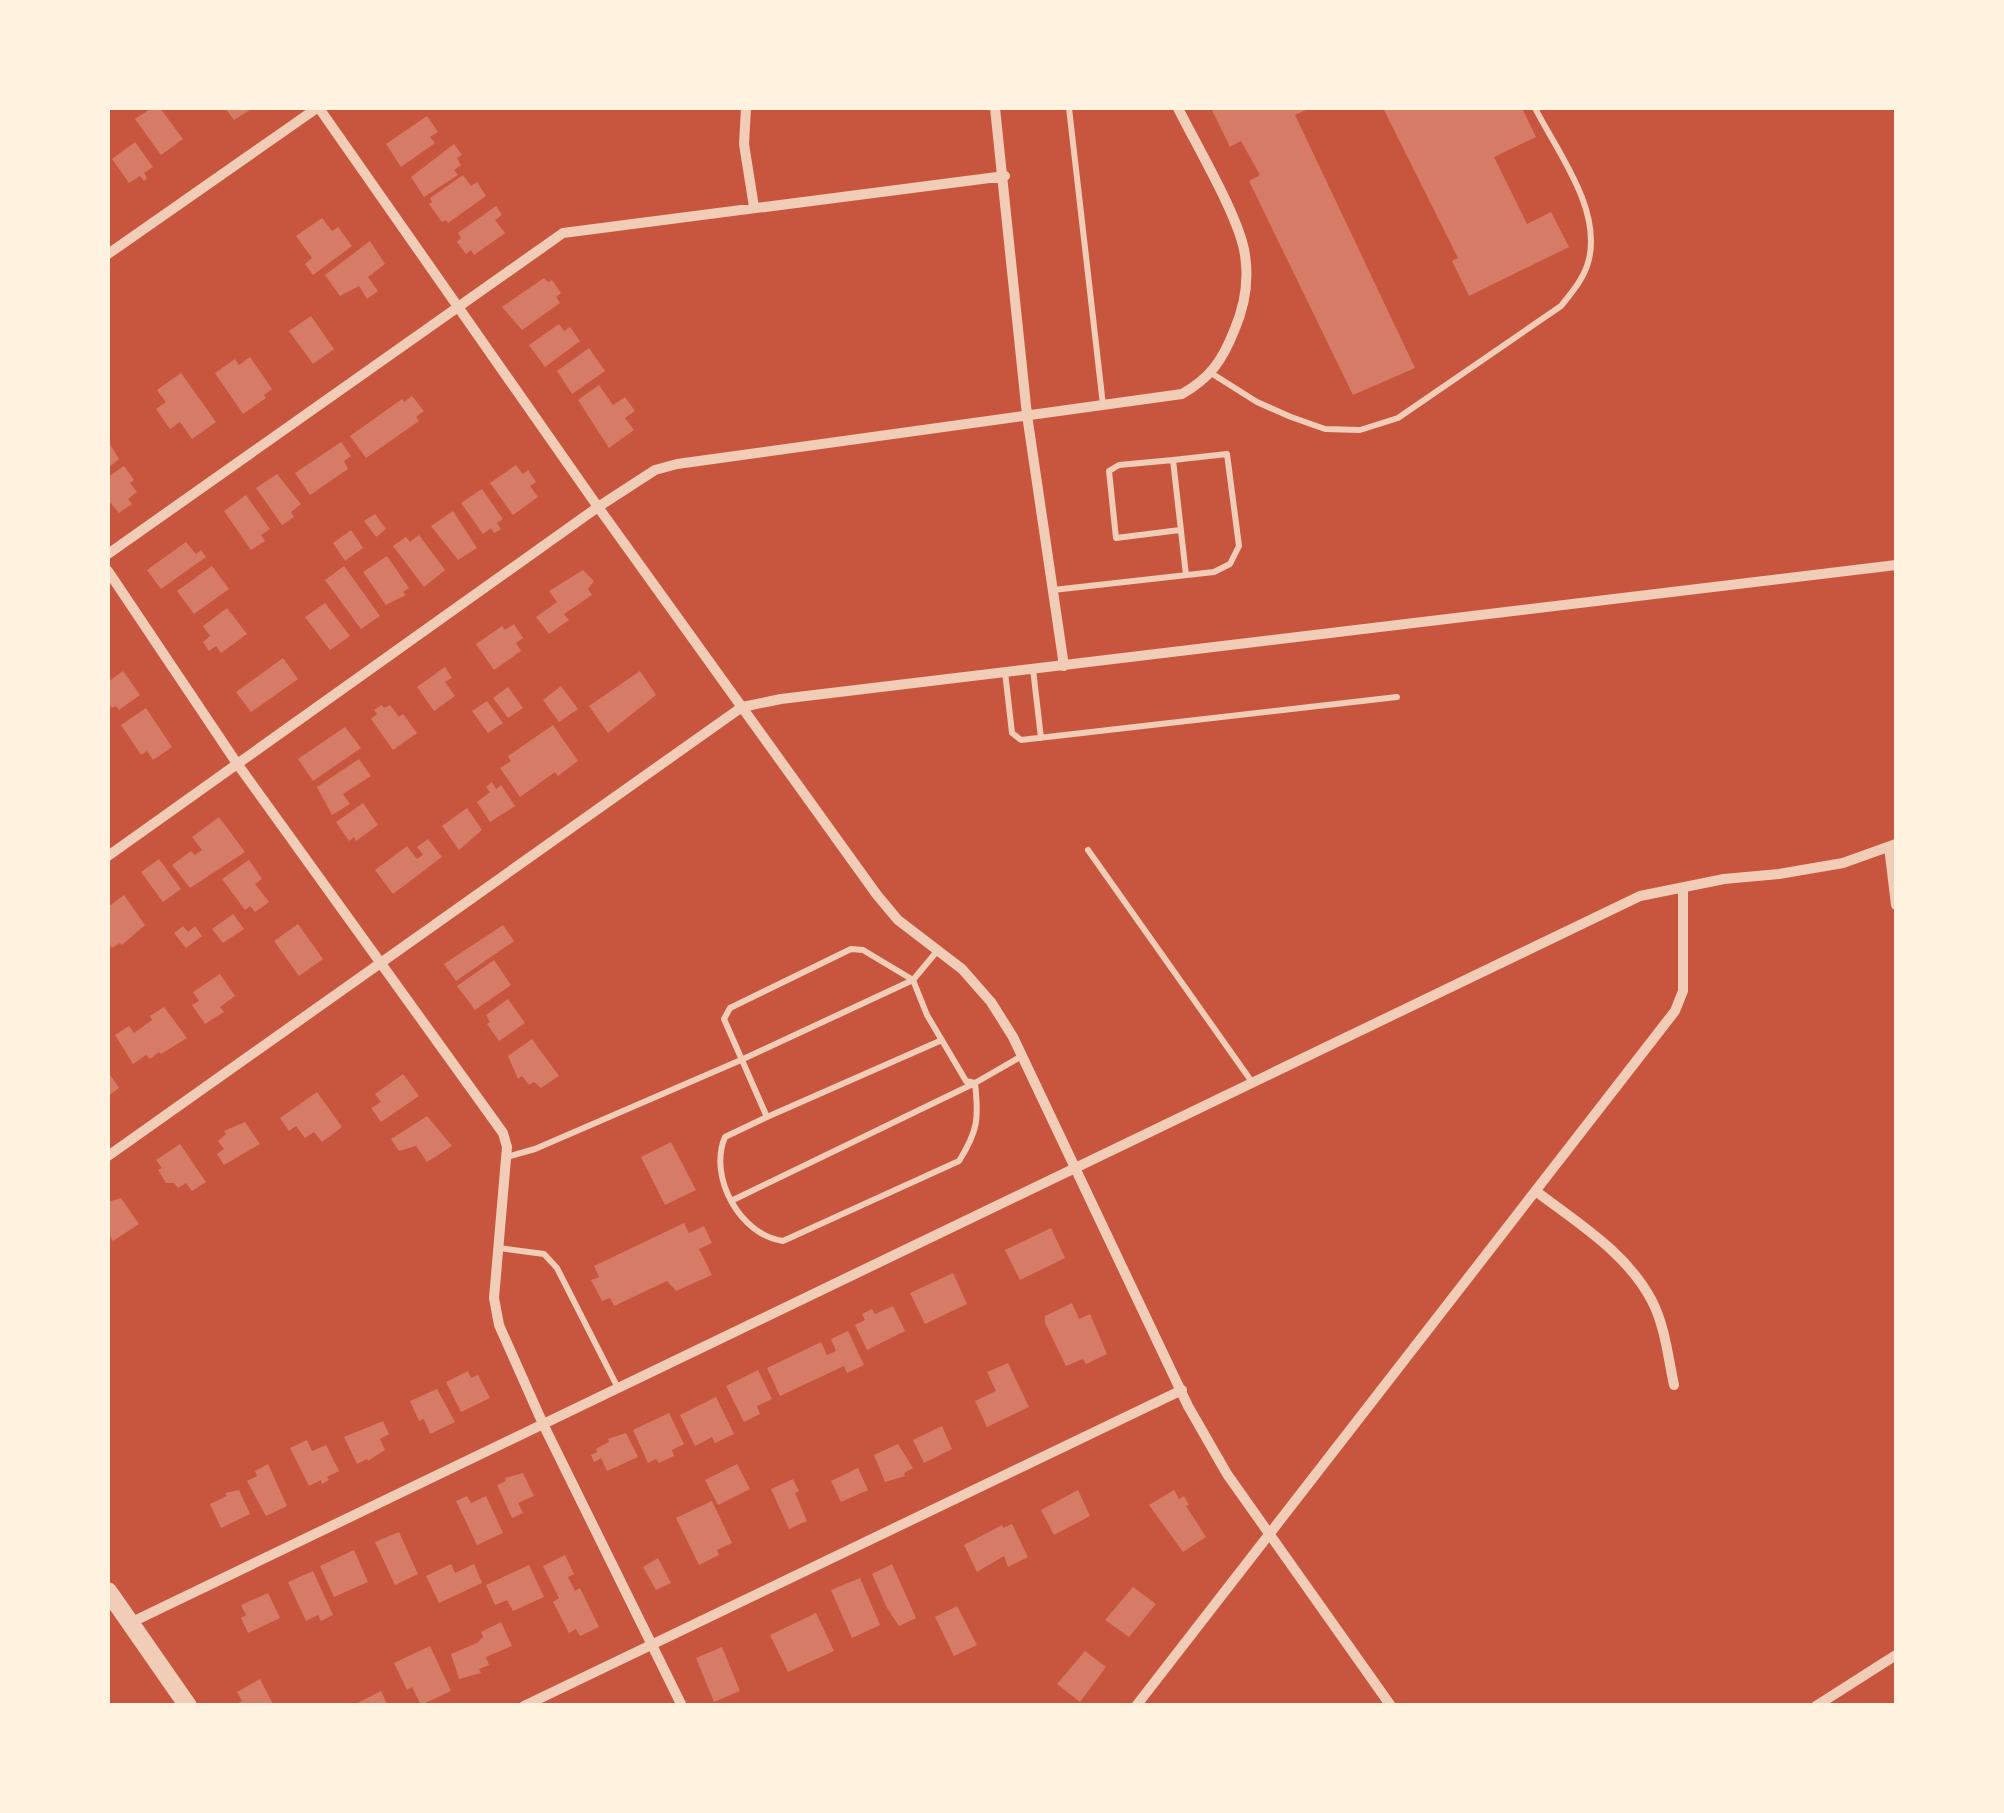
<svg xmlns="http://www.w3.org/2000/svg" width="2004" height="1813" viewBox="0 0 2004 1813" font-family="'Golos Text',sans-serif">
  <rect width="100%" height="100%" fill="#c8553d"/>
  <path fill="#d67c66" d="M152 108H160L183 139 161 155 135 119Z
    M225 108H253L234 120Z
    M1211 108H1310L1295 115 1415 368 1353 395 1249 181 1260 175 1241 141 1230 147Z
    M1383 108H1522L1536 137 1494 157 1527 224 1551 212 1569 247 1469 296 1452 261 1458 258Z
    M427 116 438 132 430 137 435 143 401 167 386 144Z
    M135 142 153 167 144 173 147 178 144 181 140 176 129 183 112 159Z
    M454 144 462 155 457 158 461 165 454 170 458 175 424 197 411 177Z
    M463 175 471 186 477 182 486 196 448 223 446 220 442 222 429 204 432 202 430 198Z
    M496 206 502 215 495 220 505 233 474 255 471 250 466 254 457 242 461 238 458 233Z
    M322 218 332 231 338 227 352 246 313 275 305 264 312 258 296 236Z
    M370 241 385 264 368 277 378 291 367 299 359 286 340 296 325 275Z
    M544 278 548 282 552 280 561 293 556 297 560 303 522 330 502 307Z
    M311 316 334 349 313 364 289 331Z
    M559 324 564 331 570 327 580 341 545 367 529 345Z
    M589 348 605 371 572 394 557 371Z
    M250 357 272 389 264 395 266 398 243 414 215 373 235 359 239 365Z
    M181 373 216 422 192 439 180 422 170 429 156 409 166 402 157 390Z
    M599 385 613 405 625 397 635 411 625 418 634 430 609 448 578 400Z
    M412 396 424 411 416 417 419 421 366 458 350 436 402 399 404 402Z
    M108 441 119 459 108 468Z
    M341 442 351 456 344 461 348 469 310 495 295 473Z
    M516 465 523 474 528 470 536 482 530 486 538 497 513 515 490 483Z
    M124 466 134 480 130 483 137 492 128 499 132 504 119 513 108 500V477Z
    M277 474 301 504 291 512 294 517 282 525 256 488Z
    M482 489 503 519 497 523 501 529 494 533 491 528 483 534 461 503Z
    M246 495 270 529 261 535 265 541 251 550 224 511Z
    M453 511 477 548 458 560 431 526Z
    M375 514 386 529 376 537 364 521Z
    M351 530 363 548 345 561 333 543Z
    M419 535 445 570 424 587 393 546 406 537 410 542Z
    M186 542 196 554 201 550 206 557 161 589 147 570Z
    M387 556 409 588 403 592 406 595 386 605 363 572Z
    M212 566 229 589 194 614 177 591Z
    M344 566 380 616 361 629 325 580Z
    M583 570 594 581 588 589 592 595 564 614 569 620 549 634 536 617 557 602 549 591Z
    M325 603 350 636 330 650 305 617Z
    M227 608 247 634 221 653 216 646 209 651 203 642 210 636 203 626Z
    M514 624 523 638 516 643 521 651 494 670 476 644 502 626 505 630Z
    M283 658 298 679 251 712 236 692Z
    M445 667 452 678 445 682 455 696 434 711 417 687Z
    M123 671 140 695 119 710 116 706 112 708 108 702V682Z
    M640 671 656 695 608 733 589 706Z
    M561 686 578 709 559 722 543 700Z
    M508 687 523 708 508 718 493 698Z
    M487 701 503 723 488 733 472 711Z
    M382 705 384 708 390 705 399 717 403 714 417 733 393 750 371 719 377 714 374 710Z
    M146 708 172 747 153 760 147 751 141 755 121 725Z
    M553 725 578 761 558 776 555 772 520 797 500 768 511 761 508 756Z
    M345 727 361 748 313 781 298 759Z
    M359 759 371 776 343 794 350 804 332 815 317 787Z
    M492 782 496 789 501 785 515 806 490 822 477 802 490 792 486 787Z
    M363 803 378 825 356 841 354 837 349 841 336 822Z
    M467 808 482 830 459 850 442 826Z
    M219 817 245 852 190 888 172 865 191 851 195 855 202 850 192 837Z
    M428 839 442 857 393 894 375 870 407 846 417 859 423 855 417 847Z
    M159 859 181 889 163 902 141 872Z
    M249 860 262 879 255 884 269 902 255 912 250 906 245 910 222 879Z
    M124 895 145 925 122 945 120 943 112 948 108 942V907Z
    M233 914 244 929 223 943 212 929Z
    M298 924 323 959 299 976 274 941Z
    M503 925 514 941 456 981 444 964Z
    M183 926 188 932 195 926 202 936 186 948 174 933Z
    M494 960 511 985 475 1010 457 986Z
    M220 974 235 996 220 1007 224 1012 205 1024 192 1005 199 1001 193 992Z
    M508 999 525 1023 499 1041 487 1024 490 1022 486 1015Z
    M164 1007 187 1038 161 1054 159 1052 150 1059 146 1055 133 1064 115 1035 129 1026 134 1033 152 1020 150 1016Z
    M532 1039 559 1076 541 1088 534 1082 529 1085 522 1076 518 1079 508 1056Z
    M108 1072 119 1088 108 1096Z
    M403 1074 419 1096 381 1122 371 1108 381 1102 375 1094Z
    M317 1092 342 1127 322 1142 314 1132 305 1138 296 1126 289 1131 280 1118Z
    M427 1116 452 1146 427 1162 416 1146 399 1151 391 1139Z
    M245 1122 260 1144 224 1165 217 1154 224 1149 218 1141 226 1134 224 1131Z
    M671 1142 696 1190 665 1205 641 1157Z
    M180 1144 206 1182 192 1191 186 1183 178 1188 174 1183H166L158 1170 162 1168 156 1160Z
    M121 1198 139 1224 113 1241 108 1233V1202Z
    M684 1223 689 1233 704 1226 712 1243 699 1249 712 1275 676 1291 667 1281 614 1306 610 1298 602 1301 591 1280 599 1277 594 1266Z
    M1051 1228 1065 1258 1020 1280 1005 1250Z
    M953 1273 967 1304 925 1324 910 1293Z
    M1072 1303 1079 1319 1090 1314 1107 1354 1086 1364 1083 1359 1066 1366 1045 1323V1316Z
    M893 1306 905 1331 867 1350 855 1325 865 1320 862 1314 872 1309 875 1314Z
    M848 1331 864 1365 847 1373 844 1366 780 1396 767 1368 821 1342 827 1355 836 1351 831 1339Z
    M1008 1363 1029 1407 987 1427 975 1401 996 1391 987 1372Z
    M758 1370 772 1399 757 1406 760 1414 744 1422 726 1386Z
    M468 1371 471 1378 478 1375 490 1398 461 1412 446 1382Z
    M437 1389 455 1422 430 1434 424 1419 419 1421 410 1401Z
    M716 1397 734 1434 715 1443 712 1437 695 1446 680 1415Z
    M669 1413 684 1444 672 1450 674 1456 659 1463 656 1459 648 1463 633 1430Z
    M383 1421 389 1434 380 1439 385 1450 368 1461 367 1459 357 1464 344 1437Z
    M942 1426 952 1449 924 1463 913 1440Z
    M626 1433 638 1457 607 1471 601 1458 594 1462 591 1455 597 1452 596 1449 609 1442 608 1439Z
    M307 1440 312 1451 326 1445 339 1471 327 1477 329 1480 322 1484 321 1480 309 1486 290 1448Z
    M898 1444 913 1468 904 1473 905 1476 885 1482 874 1455Z
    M268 1464 287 1506 266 1516 247 1481 257 1476 255 1471Z
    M737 1464 750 1489 718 1505 705 1480Z
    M858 1468 868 1490 841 1502 831 1481Z
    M523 1473 534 1496 518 1503 523 1513 512 1518 497 1485 506 1481 505 1478Z
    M793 1479 799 1491 795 1493 807 1521 789 1529 771 1489Z
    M239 1490 250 1514 221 1528 210 1504 227 1496 225 1493Z
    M1078 1490 1090 1516 1054 1535 1041 1510Z
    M1174 1490 1179 1499 1184 1496 1189 1505 1186 1506 1206 1537 1183 1552 1149 1505Z
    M467 1496 471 1503 486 1496 503 1533 477 1545 456 1501Z
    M712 1501 732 1543 717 1550 719 1555 699 1565 676 1518Z
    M1012 1524 1028 1557 1008 1567 1004 1556 977 1572 964 1545 1002 1525 1003 1528Z
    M399 1532 418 1574 395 1585 375 1542Z
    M354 1550 368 1582 334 1597 320 1566Z
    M565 1555 574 1574 568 1577 575 1591 580 1588 599 1627 580 1636 576 1629 569 1633 553 1602 559 1598 543 1566Z
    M658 1558 671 1583 656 1590 643 1567Z
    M451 1564 455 1573 474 1564 482 1583 439 1603 426 1576Z
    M892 1564 916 1618 899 1626 887 1608 872 1574Z
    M529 1565 544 1597 513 1611 507 1600 495 1605 486 1585Z
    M313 1571 333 1615 321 1621 318 1615 306 1621 288 1582Z
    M860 1578 880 1625 852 1638 831 1590Z
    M1133 1587 1156 1604 1129 1637 1105 1620Z
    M268 1593 280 1618 248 1633 241 1618 246 1615 241 1605Z
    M957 1606 977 1645 954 1656 935 1617Z
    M816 1613 834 1651 788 1672 770 1635Z
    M501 1622 512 1646 486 1657 489 1665 479 1669 481 1673 459 1679 451 1654 477 1643 483 1637 481 1632Z
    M430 1646 451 1691 421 1705 412 1687 407 1690 394 1663Z
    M722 1647 740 1691 714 1702 696 1658Z
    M1085 1651 1106 1667 1080 1702 1057 1684Z
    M260 1679 274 1706H233L242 1701 237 1692Z
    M381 1691 388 1706H352Z"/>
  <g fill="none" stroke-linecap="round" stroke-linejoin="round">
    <path stroke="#f1ccb7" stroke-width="6" d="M1069 108 1103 405
      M1211 373 1257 402 1291 417 1325 429 1360 430 1398 418 1561 306C1573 291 1585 277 1589 259 1601 208 1557 151 1535 108
      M1180 530 1116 538 1109 471 1119 465 1173 460 1186 575
      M1053 590 1214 572 1230 564 1239 546 1227 454 1173 460
      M1033 669 1041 738
      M1005 672 1012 733 1021 740 1397 697
      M1088 850 1252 1082
      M767 1117 942 1040
      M507 1157 535 1149 741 1060 913 980 938 950
      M733 1200 975 1083C979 1118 978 1131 959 1161L783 1241C740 1235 708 1177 725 1137L767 1117 724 1019 730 1008 851 949 863 950 913 980 927 1015 966 1081 975 1083 1022 1056
      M499 1248 544 1254 557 1268 618 1388"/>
    <path stroke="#f1ccb7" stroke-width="10" d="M319 108 598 507 877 895 898 920 962 969 991 1002 1013 1037 1188 1406 1227 1474 1391 1706
      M746 108 744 144 754 207
      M995 108 1027 415 1064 666
      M108 254 317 108
      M108 554 563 233 1005 176
      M108 571 236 762 503 1133 507 1147 494 1298 499 1325 543 1424 682 1706
      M1889 847 1896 905
      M108 856 598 507 655 470 677 464 1182 394C1210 378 1222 361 1234 331 1244 308 1249 281 1245 255 1240 218 1196 145 1178 108
      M108 1156 742 707 781 699 1896 565
      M1537 1192C1579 1224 1627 1253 1652 1301 1665 1326 1668 1357 1674 1385
      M130 1623 1640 896 1724 879 1779 874 1843 863 1896 844
      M524 1706 1182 1390
      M1136 1706 1675 1011 1683 991V888
      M1816 1706 1896 1655"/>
    <path stroke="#f1ccb7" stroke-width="18" d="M108 1591 188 1706"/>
  </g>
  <rect width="2004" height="1813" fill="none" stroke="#fff3e0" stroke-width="220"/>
</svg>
